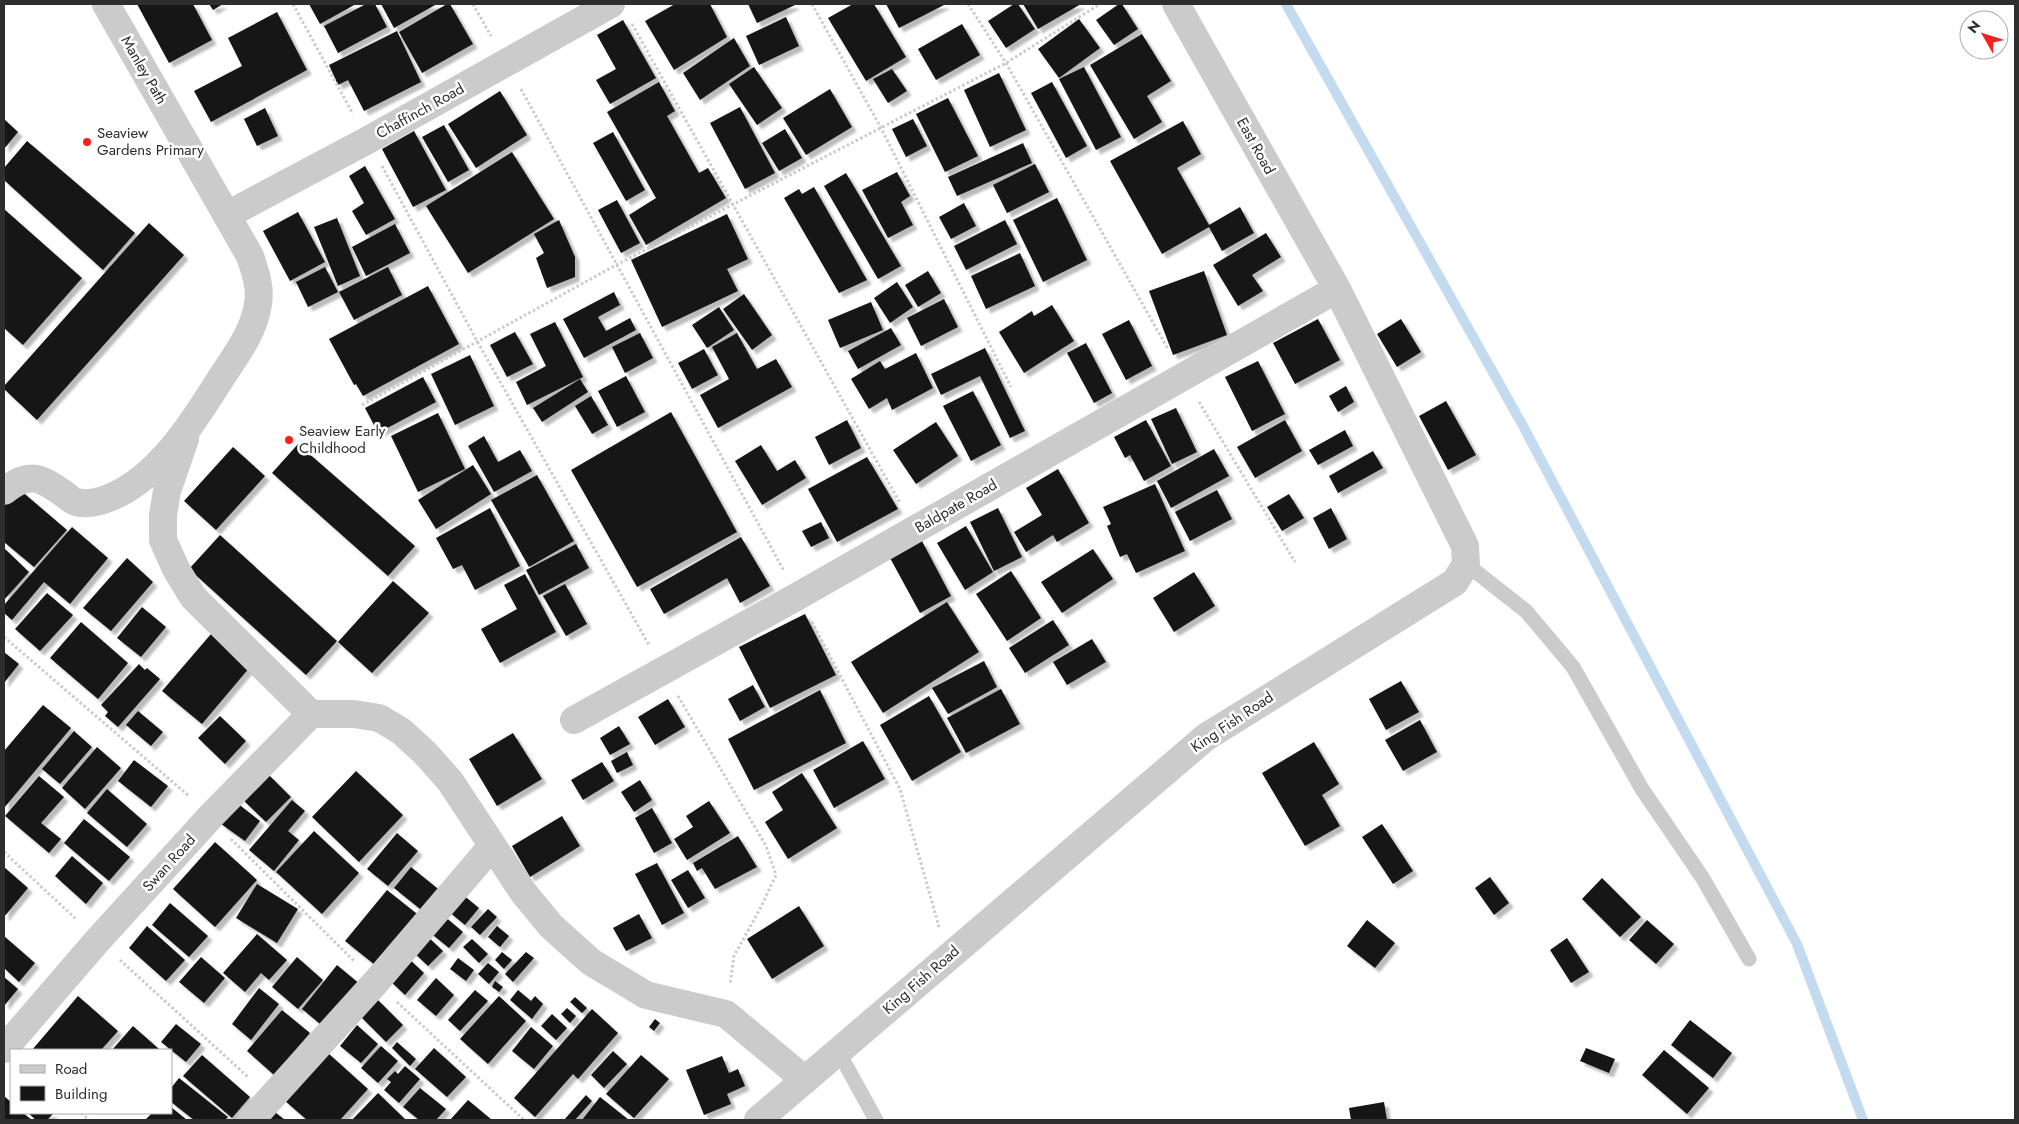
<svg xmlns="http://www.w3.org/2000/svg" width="2019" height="1124" viewBox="0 0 2019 1124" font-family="Jost,sans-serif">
  <defs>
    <filter id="shadow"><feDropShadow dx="4.5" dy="4.5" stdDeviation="1" flood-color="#0004"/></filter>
  </defs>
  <rect width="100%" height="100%" fill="#fff"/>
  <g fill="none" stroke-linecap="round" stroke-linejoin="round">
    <path stroke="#c4dbef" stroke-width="10" d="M1286 4 1522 424 1797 944 1863 1120"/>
  </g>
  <path fill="#151515" filter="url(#shadow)" d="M137 4H193L212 40 169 63Z
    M209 4H223L213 10Z
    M309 4H356L320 24Z
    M366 4H375L387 27 338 53 324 26Z
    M381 4H437L394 28Z
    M447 4H450L473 44 422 73 399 32Z
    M675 4H710L727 37 674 70 645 21Z
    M748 4H794L795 5 757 23Z
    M853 4H874L906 57 866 81 828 18Z
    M886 4H946L899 28Z
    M1014 4H1018L1035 29 1006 48 988 21Z
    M1023 4H1081L1038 29Z
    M1119 4H1122L1138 29 1114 45 1096 20Z
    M277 12 307 70 211 122 194 91 242 66 228 38Z
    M786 17 799 46 759 65 746 36Z
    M1079 19 1100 48 1059 78 1038 49Z
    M623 20 656 78 610 104 596 80 616 69 597 35Z
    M962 24 980 55 936 80 918 49Z
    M397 31 421 82 364 111 348 80 338 85 329 65Z
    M1142 34 1171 81 1147 96 1162 122 1134 139 1090 65Z
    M734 38 750 66 700 100 683 73Z
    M754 67 782 108 757 125 729 84Z
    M1084 67 1121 137 1096 150 1059 79Z
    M892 69 907 91 888 103 873 79Z
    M999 73 1026 130 990 147 964 90Z
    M659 82 675 111 667 116 699 173 708 168 726 198 646 245 629 215 656 198 607 112Z
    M1052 82 1087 146 1066 158 1031 93Z
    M830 89 852 127 806 155 783 118Z
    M500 91 527 135 476 168 448 124Z
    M948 98 978 156 945 172 916 114Z
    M740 107 775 173 745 189 710 123Z
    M265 108 278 136 257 146 244 119Z
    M4 119 18 132 4 149Z
    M913 119 927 146 906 157 892 129Z
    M1183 121 1201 154 1177 168 1209 225 1240 207 1254 233 1222 251 1209 227 1162 254 1110 161Z
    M444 125 469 170 448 182 422 137Z
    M785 129 802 158 779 171 762 143Z
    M414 131 446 190 413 207 382 149Z
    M613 132 645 190 626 201 593 143Z
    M27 141 135 233 103 270 4 180V168Z
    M1023 143 1032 163 957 196 948 177Z
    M512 152 554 219 468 273 426 206Z
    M1035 164 1049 192 1007 213 993 185Z
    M365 166 395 219 366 235 352 211 364 203 349 176Z
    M897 172 910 196 901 202 913 225 888 238 862 190Z
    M846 173 901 266 878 279 824 186Z
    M814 187 867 280 839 293 784 198 799 189 802 194Z
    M1057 198 1087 260 1043 282 1013 220Z
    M617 200 640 243 621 253 598 210Z
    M964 203 976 226 951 239 939 217Z
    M4 209 82 278 23 345 4 328Z
    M298 212 325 262 290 281 263 231Z
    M727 214 748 259 727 269 738 291 662 327 631 260Z
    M337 218 360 276 338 286 314 227Z
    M559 220 575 257V277L547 288 536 258 544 253 534 234Z
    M1005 220 1017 244 966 270 954 246Z
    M149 223 184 255 37 420 4 389V386Z
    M395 224 410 253 366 276 352 247Z
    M1266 233 1281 257 1252 275 1263 291 1238 306 1213 265Z
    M1020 253 1035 286 986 309 971 276Z
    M325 267 338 292 308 307 296 282Z
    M388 267 402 295 354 320 339 292Z
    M928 271 941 293 918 307 905 285Z
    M1204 271 1227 335 1173 355 1149 291Z
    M897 282 913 307 890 323 874 298Z
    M428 286 459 344 363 396 356 384 354 385 329 339Z
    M614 292 620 305 598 317 606 331 630 318 636 330 584 358 563 319Z
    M744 294 772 335 752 350 723 309Z
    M944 299 958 327 921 346 907 318Z
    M871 302 883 330 840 348 828 320Z
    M1052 305 1074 341 1024 373 999 332 1032 311 1034 316Z
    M719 307 734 330 707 348 692 325Z
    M1318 319 1340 360 1295 384 1273 343Z
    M1401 319 1421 352 1397 367 1377 334Z
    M1129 320 1152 366 1126 380 1102 334Z
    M555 322 583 377 527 405 516 382 546 366 530 334Z
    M891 328 901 345 858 369 848 351Z
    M515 332 533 364 507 377 490 345Z
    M640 333 653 358 625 373 612 347Z
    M737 333 757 369 776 359 792 387 718 428 700 395 729 379 712 347Z
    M1086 343 1112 393 1094 403 1067 353Z
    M985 348 1025 431 1010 438 980 376 941 395 931 374Z
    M704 349 718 375 692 389 678 363Z
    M916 353 933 388 892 410 887 398 869 409 851 379 880 361 885 369Z
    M470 355 494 406 455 425 431 374Z
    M1258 361 1285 414 1252 431 1225 377Z
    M626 376 645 412 617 427 598 391Z
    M423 377 436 402 378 433 365 408Z
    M580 379 588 392 542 422 533 408Z
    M1346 386 1354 402 1338 412 1329 396Z
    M973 391 1001 445 971 461 943 406Z
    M591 396 608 425 592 434 575 406Z
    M1446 401 1476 455 1448 470 1419 416Z
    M1176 408 1197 452 1172 464 1151 419Z
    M671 412 737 532 637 587 571 470Z
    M438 413 465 469 418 492 391 436Z
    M847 420 861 448 829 465 815 437Z
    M1146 420 1171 466 1144 481 1130 455 1125 458 1114 437Z
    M1285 420 1302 451 1255 478 1237 447Z
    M936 422 958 456 916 484 893 450Z
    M1345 430 1353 446 1318 465 1309 450Z
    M484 436 498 462 520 450 532 471 494 492 468 446Z
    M298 444 415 546 388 576 272 473Z
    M761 445 777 471 795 460 806 478 762 505 735 461Z
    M233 447 265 476 216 530 184 501Z
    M1214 449 1229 476 1171 508 1157 481Z
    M1373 451 1383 468 1338 493 1329 476Z
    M867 457 898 509 837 542 808 489Z
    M473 465 491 494 436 529 418 500Z
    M1058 469 1089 523 1057 542 1053 535 1026 552 1014 532 1042 515 1026 488Z
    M537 475 574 541 529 567 491 500Z
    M1155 484 1185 551 1136 573 1127 554 1120 557 1107 526 1111 524 1103 507Z
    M19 489 67 530 34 567 4 542V505Z
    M1217 490 1232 519 1190 541 1175 512Z
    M1289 494 1304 518 1282 531 1267 507Z
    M490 508 520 566 475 590 462 565 453 569 436 538Z
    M998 508 1022 557 994 571 970 522Z
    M1331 508 1347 539 1329 549 1313 518Z
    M821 522 829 538 811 547 802 531Z
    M966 526 993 572 965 590 937 543Z
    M72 527 108 558 70 604 44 582 12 620 4 613V605Z
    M220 535 337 641 306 675 189 569Z
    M741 537 770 586 740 603 727 578 664 614 650 589Z
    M922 541 951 596 920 613 890 558Z
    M576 544 589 568 539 595 526 570Z
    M4 548 29 572 4 600Z
    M1093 549 1113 579 1062 613 1041 582Z
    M127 558 153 582 111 631 83 608Z
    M1011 571 1041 618 1007 641 976 594Z
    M1194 572 1215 606 1174 632 1153 598Z
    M525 574 556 632 500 663 481 629 517 609 504 585Z
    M393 581 429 613 372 673 338 642Z
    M565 584 587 624 566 636 543 596Z
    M47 593 73 615 40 651 15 629Z
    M947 602 979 652 883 713 851 662Z
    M142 607 166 627 141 657 117 638Z
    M805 614 836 675 770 708 739 647Z
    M1053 620 1069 645 1025 673 1009 648Z
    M81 622 128 663 98 699 50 658Z
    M211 634 250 667 202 724 162 691Z
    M1092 639 1106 662 1067 685 1053 662Z
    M4 652 19 664 4 683Z
    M984 661 997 687 948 714 932 688Z
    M139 664 145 670 147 668 160 679 118 727 105 716 108 712 101 705Z
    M1401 681 1419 712 1386 730 1369 699Z
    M753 685 765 707 740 721 728 699Z
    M1001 689 1020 724 966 753 947 718Z
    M820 690 846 743 754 790 728 739Z
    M929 696 961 752 912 781 880 725Z
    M668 699 685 727 655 745 638 717Z
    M43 705 71 728 4 808V751Z
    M138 711 163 732 151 746 126 725Z
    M220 716 246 741 225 764 198 738Z
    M1420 720 1437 752 1403 771 1385 740Z
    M619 726 630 744 610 755 600 738Z
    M74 731 92 747 60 784 42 769Z
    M513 733 542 779 497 806 469 759Z
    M863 741 885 779 834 808 813 770Z
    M1314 742 1339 784 1322 795 1340 826 1305 846 1262 773Z
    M97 747 121 768 85 809 62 788Z
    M627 752 633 765 617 773 611 761Z
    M134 760 168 786 151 807 118 781Z
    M602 762 614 781 583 800 571 780Z
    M356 771 403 815 359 862 312 817Z
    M802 773 837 828 788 859 765 822 783 810 772 792Z
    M269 775 291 797 266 822 244 801Z
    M39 776 64 797 41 823 61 839 49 853 5 816Z
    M640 780 652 800 634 812 621 792Z
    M107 789 147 824 127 847 87 813Z
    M292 800 305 811 288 831 299 840 274 871 249 850Z
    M709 801 730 833 687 860 674 839 693 827 686 816Z
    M237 803 260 821 245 841 221 824Z
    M652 808 672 843 654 853 635 818Z
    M562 816 580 846 530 877 512 846Z
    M84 819 130 857 109 881 64 843Z
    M1382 824 1413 871 1393 884 1362 837Z
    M314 831 359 873 322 914 276 872Z
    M397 833 418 851 388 886 367 869Z
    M738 836 757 867 715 889 702 868 697 871 693 863Z
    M215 842 257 880 215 927 173 889Z
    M72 856 103 883 86 904 55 876Z
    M657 863 684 913 662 925 635 874Z
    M4 867 28 888 4 917Z
    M411 867 442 892 425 913 394 888Z
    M688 870 705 898 688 908 671 880Z
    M1490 877 1509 903 1494 915 1475 888Z
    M1602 878 1641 917 1620 937 1582 899Z
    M257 884 298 909 277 943 236 918Z
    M387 890 421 917 380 969 345 941Z
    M462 894 479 908 465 925 448 911Z
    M170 903 208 936 189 957 152 925Z
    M799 906 824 946 772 979 747 939Z
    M488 909 497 917 480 935 471 927Z
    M639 914 652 938 626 951 613 928Z
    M443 915 463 932 449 948 428 931Z
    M1367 920 1395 943 1375 968 1347 946Z
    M1647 920 1674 944 1656 964 1629 940Z
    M147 926 185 960 166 981 129 948Z
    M497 926 509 936 500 947 488 937Z
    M257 934 287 960 269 980 261 973 245 992 223 973Z
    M426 935 443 951 428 966 411 950Z
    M4 936 35 963 19 982 4 968Z
    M1567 938 1589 972 1571 983 1550 950Z
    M472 939 488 954 479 963 463 947Z
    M502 952 512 960 504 969 495 960Z
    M526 952 534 958 513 982 505 974Z
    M406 956 424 973 405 995 387 978Z
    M201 957 225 978 204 1003 179 982Z
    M297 957 323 980 298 1009 272 987Z
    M458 958 474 970 466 981 450 969Z
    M488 963 499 972 489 984 478 974Z
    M337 965 361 985 325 1028 302 1009Z
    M4 977 18 989 4 1006Z
    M436 978 454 995 436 1016 417 1000Z
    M495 981 503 987 499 992 492 987Z
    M259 988 279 1004 251 1040 232 1024Z
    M475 990 488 1001 460 1031 448 1020Z
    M518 990 531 1001 535 996 543 1004 532 1019 510 1000Z
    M78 996 118 1031 101 1050H32Z
    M499 996 526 1021 488 1064 460 1039Z
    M575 997 587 1008 582 1013 570 1002Z
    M377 999 403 1025 386 1042 360 1016Z
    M567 1008 576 1016 570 1023 561 1014Z
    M592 1009 618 1033 578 1079 573 1074 535 1117 514 1098Z
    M282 1010 310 1033 274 1075 247 1051Z
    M552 1014 567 1028 556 1040 541 1026Z
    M655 1019 660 1023 654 1031 649 1027Z
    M1690 1020 1732 1053 1713 1078 1671 1045Z
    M176 1024 201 1044 186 1062 161 1042Z
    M357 1025 378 1044 361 1063 340 1046Z
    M133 1026 159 1049 158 1050H112Z
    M531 1027 553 1046 534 1069 512 1051Z
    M397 1042 416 1059 410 1066 392 1048Z
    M381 1046 398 1061 378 1083 361 1068Z
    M434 1048 466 1077 447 1097 415 1069Z
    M1586 1048 1615 1059 1609 1073 1580 1061Z
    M1664 1050 1709 1088 1687 1114 1642 1075Z
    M613 1051 627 1064 604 1088 591 1075Z
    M328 1053 368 1089 340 1120H307L285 1101Z
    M202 1055 250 1097 232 1118 183 1076Z
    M641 1055 669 1079 634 1118 606 1094Z
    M722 1056 729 1073 738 1069 745 1086 727 1094 731 1104 704 1115 686 1070Z
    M405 1066 420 1079 399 1103 384 1090 391 1082 387 1079 395 1071 398 1074Z
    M179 1078 228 1117 225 1120H194L171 1102V1088Z
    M420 1088 446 1109 436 1120H419L403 1107Z
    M378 1093 406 1120H352Z
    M586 1095 592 1101 575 1120H564Z
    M4 1096 11 1102V1113H23L32 1120H4Z
    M600 1097 629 1120H582Z
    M468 1100 492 1120H450Z
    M1384 1102 1387 1120H1351L1349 1108Z
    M171 1107 187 1120H145L152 1113H171Z
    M275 1112 285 1120H268Z
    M28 1113H54L47 1120H36Z"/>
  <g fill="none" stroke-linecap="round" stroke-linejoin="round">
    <path stroke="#cbcbcb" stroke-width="3" stroke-dasharray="2.5 2.5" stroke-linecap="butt" d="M293 4 353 114
      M473 4 491 36
      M812 4 881 128 1011 387
      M968 4 1006 63 1168 349
      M632 24 900 503
      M521 89 784 571
      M382 166 477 341 649 645
      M1199 402 1295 562
      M362 405 618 264 1006 63 1100 4
      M812 622 900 789 939 927
      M4 637 189 796
      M678 696 766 846 776 875 761 907 734 956 730 984
      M231 839 354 961
      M4 852 77 920
      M120 960 248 1077
      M397 1002 524 1120
      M81 1113 89 1120"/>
    <path stroke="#cbcbcb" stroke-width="15" d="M1466 564 1526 611 1573 667 1642 789 1702 877 1749 959
      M838 1051 876 1120"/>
    <path stroke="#cbcbcb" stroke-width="28" d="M227 215 368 140 611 4
      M185 439 167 491 163 515V540L176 569 193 597 311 714
      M4 491C29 471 40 477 64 494 67 496 72 501 76 502 86 505 100 502 109 498 159 478 194 421 221 378 236 355 254 332 258 304 261 288 255 271 250 256L106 4
      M574 720 798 596 1337 289
      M4 1049 98 940 212 815 311 714H354L379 718 401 731 425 753 450 781 523 892 551 926 591 962 646 995 726 1014 805 1080
      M251 1120 376 982 492 846
      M758 1120 1206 737 1455 582 1466 564 1465 546 1337 289 1176 4"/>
  </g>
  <g fill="#f6201f" stroke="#fff" stroke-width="2">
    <circle cx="87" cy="142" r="5"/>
    <circle cx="289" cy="440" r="5"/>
  </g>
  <g text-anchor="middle" stroke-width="5" stroke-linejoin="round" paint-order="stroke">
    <g font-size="15" fill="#2e2e2e" stroke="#fff">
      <text transform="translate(144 70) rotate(60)" y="5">Manley Path</text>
      <text transform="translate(420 111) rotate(-29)" y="5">Chaffinch Road</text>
      <text transform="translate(1256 146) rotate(61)" y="5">East Road</text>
      <text transform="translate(956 506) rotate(-30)" y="5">Baldpate Road</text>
      <text transform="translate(1232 722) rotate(-34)" y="5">King Fish Road</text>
      <text transform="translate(169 863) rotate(-48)" y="5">Swan Road</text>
      <text transform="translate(921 980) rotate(-41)" y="5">King Fish Road</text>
    </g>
    <g font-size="15" fill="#2e2e2e" stroke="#fff" text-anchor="start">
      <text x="97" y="138">Seaview<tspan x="97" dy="17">Gardens Primary</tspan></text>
      <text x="299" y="436">Seaview Early<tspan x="299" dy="17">Childhood</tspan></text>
    </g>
  </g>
  <rect width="2019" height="1124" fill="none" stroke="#2e2e2e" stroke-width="10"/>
  <rect x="10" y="1049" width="162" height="65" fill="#ffffff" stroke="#ababab"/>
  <rect x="20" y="1065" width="25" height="8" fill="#cbcbcb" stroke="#ababab"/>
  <text x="55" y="1074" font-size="15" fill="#2e2e2e">Road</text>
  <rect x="20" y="1086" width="25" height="15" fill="#151515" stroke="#ababab"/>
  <text x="55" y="1099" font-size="15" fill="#2e2e2e">Building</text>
  <g transform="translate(1984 35) rotate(309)"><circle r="24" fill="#ffffff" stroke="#ababab"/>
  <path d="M0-4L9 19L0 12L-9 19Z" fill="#f6201f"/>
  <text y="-8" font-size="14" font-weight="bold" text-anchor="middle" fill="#2e2e2e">N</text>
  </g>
</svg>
